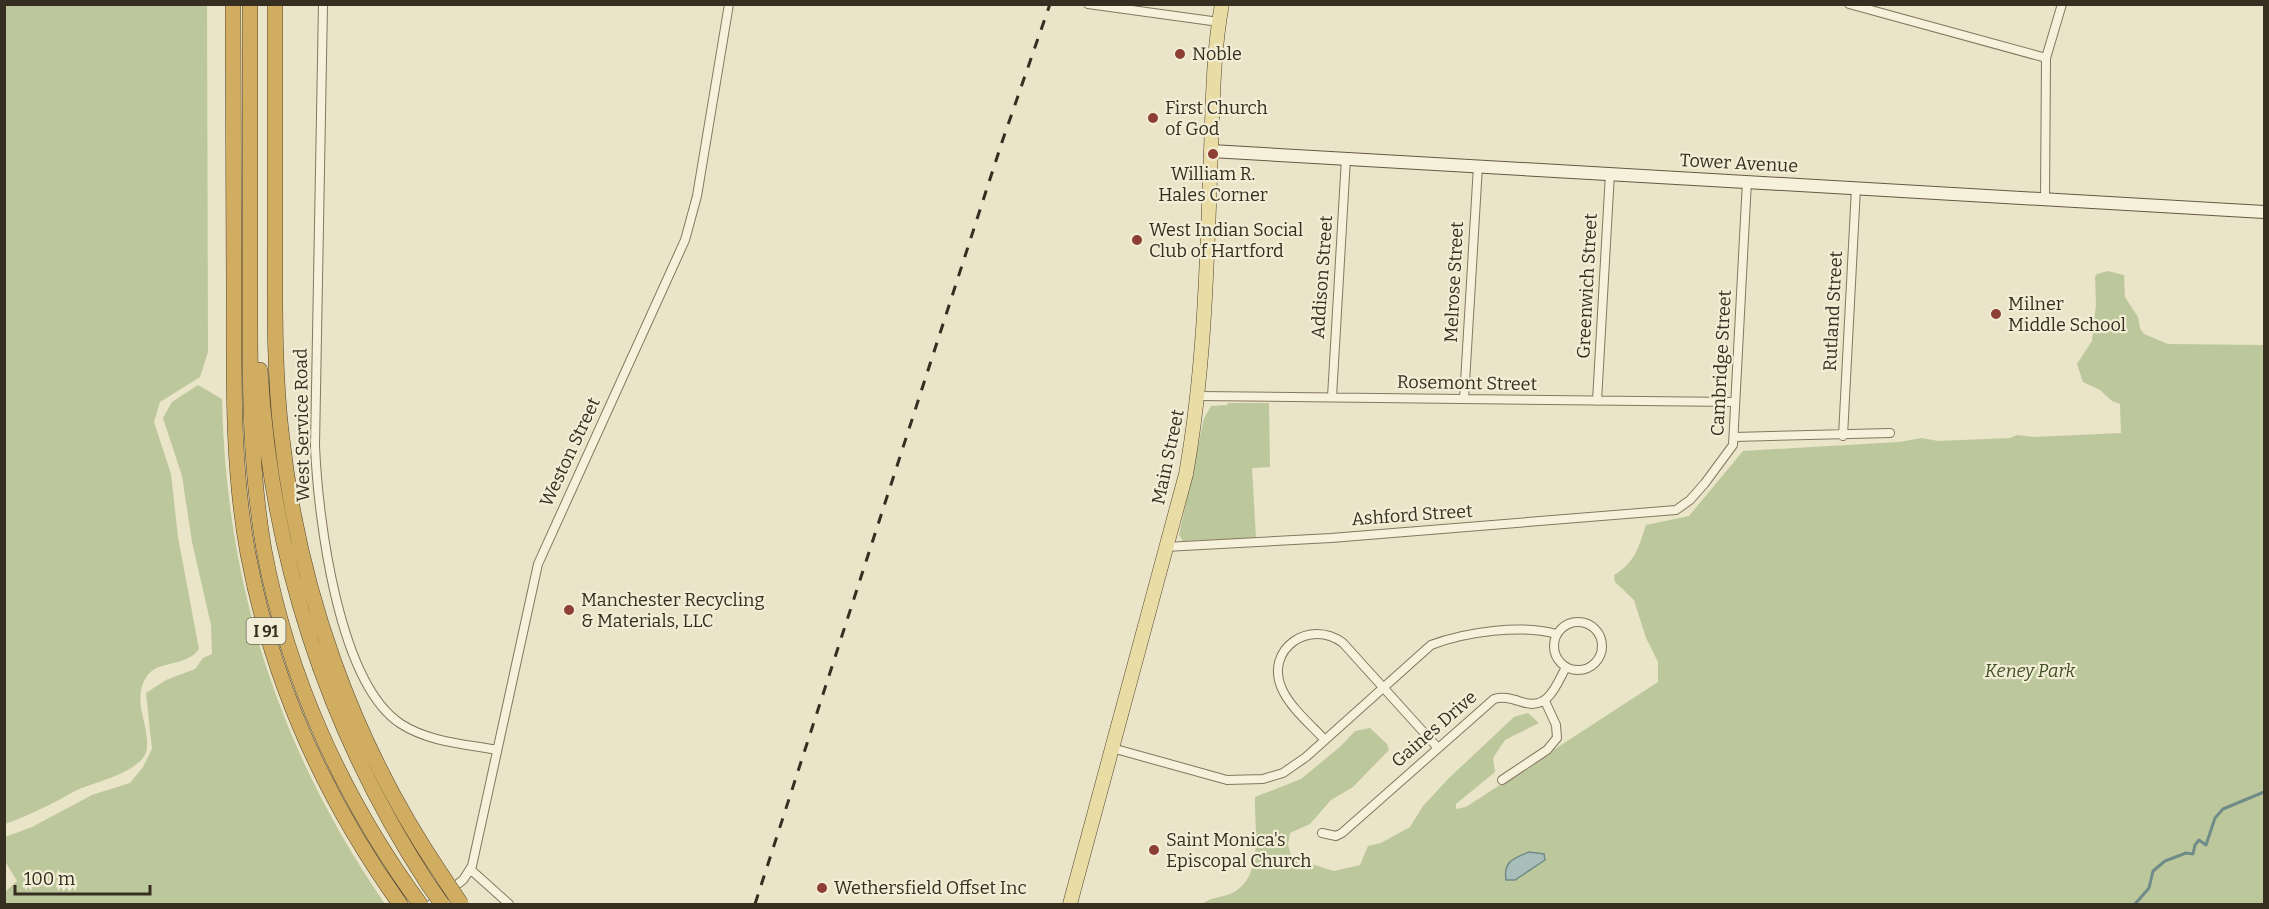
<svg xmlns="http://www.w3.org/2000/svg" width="2269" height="909" viewBox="0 0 2269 909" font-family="Bitter,serif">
  <rect width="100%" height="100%" fill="#eae4c8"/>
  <path fill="#bdc79c" d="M4 5H207L208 352 200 377 160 402 154 422 171 474 178 537 199 649C187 667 158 660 147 676 131 700 149 723 147 748 145 772 93 782 75 791 52 804 30 815 5 824Z
    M2108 271 2124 275 2125 297 2138 317 2140 328 2144 334 2168 344 2264 345V904H1202C1212 896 1226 898 1236 891 1264 872 1254 825 1255 797L1301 779 1341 746 1355 731 1370 728 1387 744 1389 750 1353 787 1331 800 1310 824 1290 833 1288 845 1292 858 1334 871 1360 865 1368 846 1381 843 1410 827 1423 806 1448 779 1514 717 1528 713 1539 723 1505 740 1493 758 1495 772 1456 804V809L1466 807 1658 682V662L1646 638 1634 600 1615 582 1614 575C1635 563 1639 546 1646 525L1689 516 1743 451 1899 442 1922 438 1938 441 2010 438 2017 435 2034 437 2121 433 2120 404 2112 401 2100 390 2083 382 2077 364 2092 341 2096 304 2095 277 2097 274Z
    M198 385 222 399C226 586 279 750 385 904H5V892L17 881 5 861V837L32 827 92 795 130 783 143 767 152 749 146 693 166 680 195 669 203 658 212 654 211 625 192 542 182 476 163 418 172 402Z
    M1228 403H1269L1270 467 1252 468 1256 538 1183 541 1179 535 1204 418 1211 406 1227 405Z"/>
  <path fill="#a8bebb" stroke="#708c88" stroke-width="1.5" d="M1529 852 1544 854 1545 860 1515 880H1506C1503 861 1514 858 1529 852Z"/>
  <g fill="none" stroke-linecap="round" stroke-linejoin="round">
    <path stroke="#708c88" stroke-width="3" d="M2135 904 2149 888 2153 871 2165 861 2186 853 2193 854 2195 845 2199 840 2206 845 2215 818 2223 809 2264 792"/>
    <g stroke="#84775f" stroke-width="10">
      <path id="street" d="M323 4 315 446C318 517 338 683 401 724 429 742 465 744 497 750
        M1088 4 1219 22
        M1849 4 2046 58
        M2045 199 2046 58 2062 4
        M1199 396 1735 402
        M1332 397 1346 158
        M1464 399 1478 166
        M1597 401 1610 173
        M1843 436 1856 188
        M1734 437 1890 433
        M1165 547 1331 538 1676 510 1690 500 1705 483 1733 445 1747 181
        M1554 646a24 24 0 1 1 48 0a24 24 0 1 1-48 0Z
        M1324 739C1310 724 1290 707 1282 689 1264 649 1310 618 1343 643L1437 747
        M1112 748 1227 780 1263 779 1283 773 1306 757 1431 645C1465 632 1522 624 1556 634
        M1502 780 1547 750 1557 738 1556 725 1545 701
        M1322 833 1336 836 1342 833 1494 699C1504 696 1512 699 1522 702 1548 711 1556 686 1566 667
        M470 869 509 904
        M431 904 463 880 472 866 538 564 685 240 697 196 729 4"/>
    </g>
    <g stroke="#665842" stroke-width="14">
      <path id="secondary" d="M1211 151 2264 212"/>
    </g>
    <g stroke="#524532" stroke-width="15">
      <path id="primary" d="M1070 904 1186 474C1205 367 1207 259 1211 150 1213 101 1213 53 1222 4"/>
    </g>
    <g stroke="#524532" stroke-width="16">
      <path id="highway" d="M233 4C233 100 233 196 234 291 234 379 232 467 248 554 272 681 325 799 400 904
        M250 4C250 99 250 193 250 287 250 375 249 463 264 550 288 678 343 799 420 904
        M275 4C275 83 275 162 275 240 275 304 274 368 281 431 298 589 352 742 441 874
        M260 370C271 555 327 729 428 884"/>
    </g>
    <use href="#street" stroke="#f6f1da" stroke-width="8"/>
    <use href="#secondary" stroke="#f6f1da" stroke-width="12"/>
    <use href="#primary" stroke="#e9dca4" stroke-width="14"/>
    <use href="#highway" stroke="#d0ad61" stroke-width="15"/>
    <path stroke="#362e21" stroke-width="3" stroke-dasharray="10 10" stroke-linecap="butt" d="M755 904 1002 142 1050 4"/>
    <g stroke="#524532" stroke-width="16" stroke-linecap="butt">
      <path id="highway-bridge" d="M441 874 461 904
        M428 884 442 904"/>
    </g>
    <use href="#highway-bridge" stroke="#d0ad61" stroke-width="15"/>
  </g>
  <g fill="#8d3f35" stroke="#f2eed6" stroke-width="2">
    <circle cx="1180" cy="54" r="6"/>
    <circle cx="1153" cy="118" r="6"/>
    <circle cx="1213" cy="154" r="6"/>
    <circle cx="1137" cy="240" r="6"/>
    <circle cx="1996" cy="314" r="6"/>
    <circle cx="569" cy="610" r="6"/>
    <circle cx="1154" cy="850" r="6"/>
    <circle cx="822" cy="888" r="6"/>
  </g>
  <g text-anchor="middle" stroke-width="4.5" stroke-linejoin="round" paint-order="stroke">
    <rect fill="#f2eed6" stroke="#6e6857" stroke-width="1.5" x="246.5" y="618" width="39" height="26" rx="4.5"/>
    <g font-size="16" font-weight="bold" fill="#362e21">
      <text x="266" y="637">I 91</text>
    </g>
    <g font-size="18" fill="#362e21" stroke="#f2eed6" text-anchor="start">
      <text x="1192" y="60">Noble</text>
      <text x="1165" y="114">First Church<tspan x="1165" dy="21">of God</tspan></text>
      <text x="1213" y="180" text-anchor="middle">William R.<tspan x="1213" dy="21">Hales Corner</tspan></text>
      <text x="1149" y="236">West Indian Social<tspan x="1149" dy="21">Club of Hartford</tspan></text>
      <text x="2008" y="310">Milner<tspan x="2008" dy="21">Middle School</tspan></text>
      <text x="581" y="606">Manchester Recycling<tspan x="581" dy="21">&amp; Materials, LLC</tspan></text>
      <text x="1166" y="846">Saint Monica's<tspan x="1166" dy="21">Episcopal Church</tspan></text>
      <text x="834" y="894">Wethersfield Offset Inc</text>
    </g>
    <g font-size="18" fill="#362e21" stroke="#f2eed6">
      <text transform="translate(1739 163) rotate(3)" y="6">Tower Avenue</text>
      <text transform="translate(1322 277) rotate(-86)" y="6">Addison Street</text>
      <text transform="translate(1454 282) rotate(-87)" y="6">Melrose Street</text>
      <text transform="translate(1587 286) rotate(-87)" y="6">Greenwich Street</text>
      <text transform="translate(1833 311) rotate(-87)" y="6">Rutland Street</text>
      <text transform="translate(1721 363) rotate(-87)" y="6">Cambridge Street</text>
      <text transform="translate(1467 383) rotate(1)" y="6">Rosemont Street</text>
      <text transform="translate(302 425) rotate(-91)" y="6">West Service Road</text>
      <text transform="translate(570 452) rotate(-65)" y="6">Weston Street</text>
      <text transform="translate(1168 457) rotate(-78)" y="6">Main Street</text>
      <text transform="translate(1412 515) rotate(-4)" y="6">Ashford Street</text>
      <text transform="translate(1434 729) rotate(-41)" y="6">Gaines Drive</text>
    </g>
    <g font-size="18" font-style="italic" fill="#425029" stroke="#f2eed6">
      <text x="2030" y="677">Keney Park</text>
    </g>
  </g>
  <rect width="2269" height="909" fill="none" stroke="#362e21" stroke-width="12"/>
  <path d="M15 885v9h135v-9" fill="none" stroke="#362e21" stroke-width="3"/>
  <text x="24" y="885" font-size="18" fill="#362e21" stroke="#f2eed6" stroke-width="4.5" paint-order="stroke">100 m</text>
</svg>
